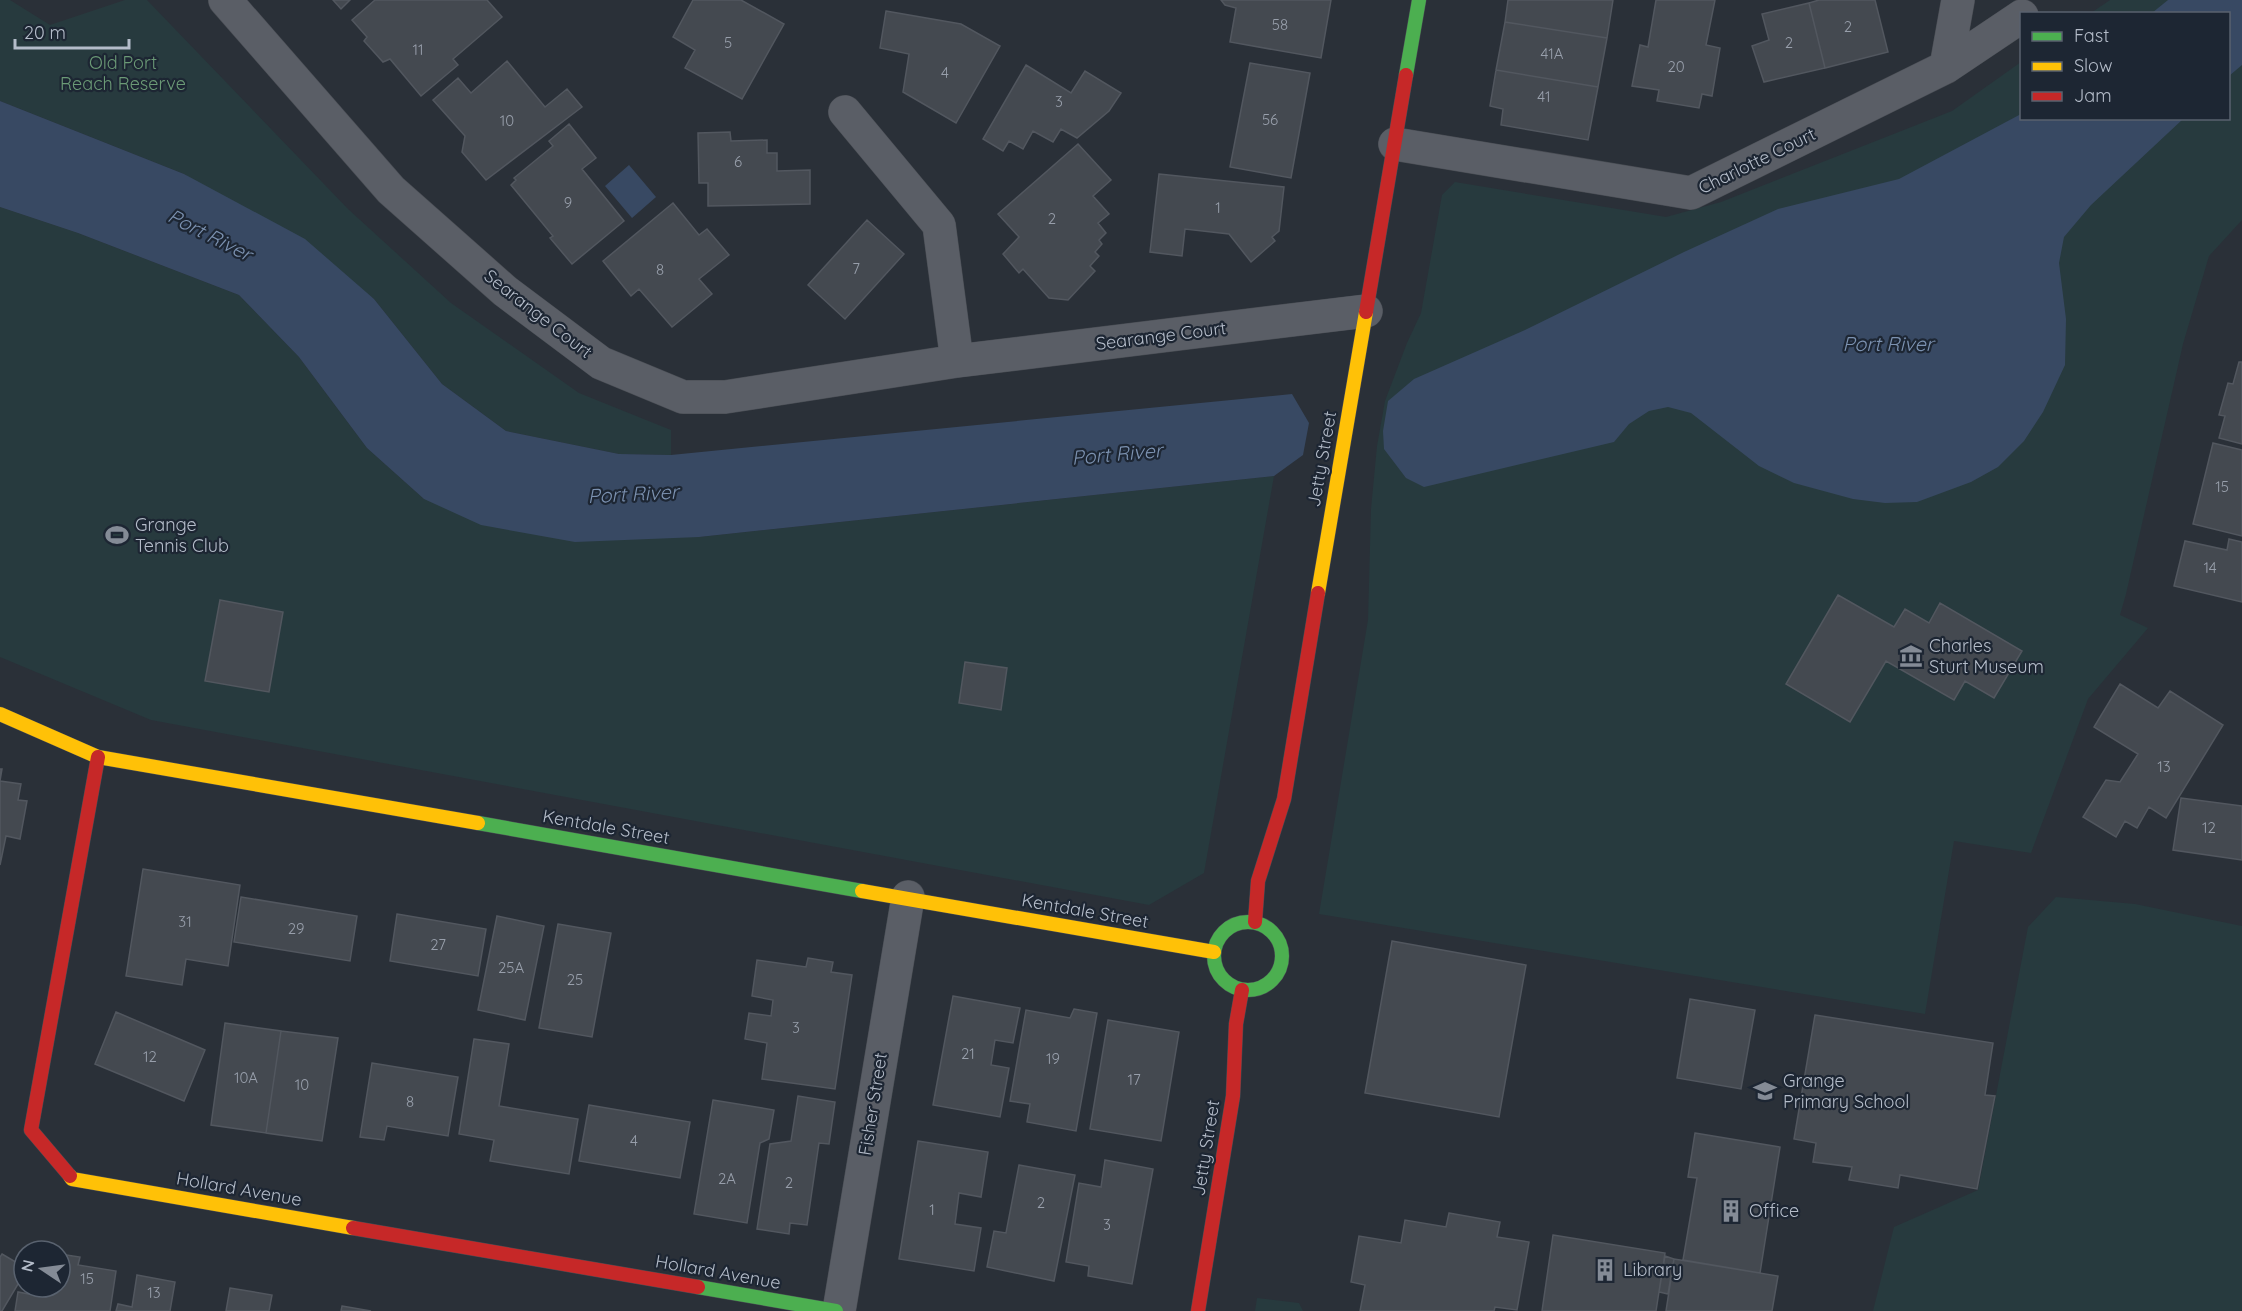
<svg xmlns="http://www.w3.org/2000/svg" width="2242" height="1311" viewBox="0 0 2242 1311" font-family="Quicksand,sans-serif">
  <rect width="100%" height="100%" fill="#2a3038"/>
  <path fill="#273a3e" d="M0 0H10L50 25 125 0H147L348 209 451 303 579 393 671 430V455L619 454 506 431 442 384 374 299 184 174 0 101Z
    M2110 0H2242V220L2209 256 2183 344 2126 594 2120 615 2148 628 2088 699 2031 853 1954 841 1925 1014 1319 914 1368 620 1371 509 1377 446 1385 401 1407 343 1421 313 1442 195 1455 182 1666 217 1721 202 1952 111 2021 62 2022 118H2228V14L2091 13Z
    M0 207 78 233 239 295 299 357 367 448 424 499 699 537 1274 476 1204 873 1149 905 151 720 0 657Z
    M2056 897 2135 904 2242 926V1311H1873L1894 1227 1978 1190 2028 927Z
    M1257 1298 1299 1303 1303 1311H1255Z"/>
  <path fill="#384963" d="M2168 0H2242V65L2229 76 2228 14 2152 13Z
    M0 101 184 174 305 239 374 299 442 384 506 431 619 454 671 455 1292 394 1309 423 1303 455 1274 476 699 537 575 542 481 525 424 499 367 448 299 357 239 295 78 233 0 207Z
    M2021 114 2022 118 2183 119 2091 205 2064 237 2059 263 2066 319 2065 365 2043 412 2024 441 1998 467 1971 482 1917 502 1885 503 1853 499 1794 483 1759 466 1691 413 1668 407 1649 411 1629 424 1614 442 1424 487 1406 478 1384 449 1383 431 1388 401 1414 379 1525 330 1684 252 1778 209 1899 179Z
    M629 165 656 197 632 218 605 186Z"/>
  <path fill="#444950" stroke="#52575f" stroke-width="1.5" d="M333 0H350L341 9Z
    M375 0H487L502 17 453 59 458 65 421 96 390 59 383 62 364 41 367 37 352 20Z
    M693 0H741L784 24 742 99 685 68 695 50 673 37Z
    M1221 0H1331L1321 58 1230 42 1236 8 1225 5Z
    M1508 0H1613L1607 38 1505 22Z
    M1656 0H1715L1706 45 1720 48 1712 96 1702 94 1699 108 1657 101 1659 90 1632 86 1640 45 1648 47Z
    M1819 0H1875L1888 52 1825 68 1809 3Z
    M1809 3 1825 68 1764 82 1752 46 1769 40 1762 14Z
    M886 11 961 24 1000 46 956 123 903 92 909 54 880 48Z
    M1505 22 1607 38 1598 87 1496 70Z
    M507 61 545 107 567 89 582 107 486 180 462 152 465 136 433 100 458 78 471 93Z
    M1250 63 1310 73 1291 178 1230 167Z
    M1026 65 1071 93 1085 71 1121 93 1109 111 1077 138 1061 129 1053 142 1033 131 1023 149 1009 141 1003 151 983 139Z
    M1496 70 1598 87 1588 140 1501 125 1503 109 1490 106Z
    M569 124 596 158 582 169 624 221 572 264 550 238 553 236 511 185 516 180 514 178 553 146 549 141Z
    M730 132 731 141 767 140V153H777V171L810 170V204L708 206V183H699L698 133Z
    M1078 144 1111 180 1093 196 1109 214 1098 223 1106 233 1099 240 1102 244 1095 252 1099 256 1090 266 1095 271 1068 300 1049 298 1023 269 1019 273 1003 254 1019 237 998 214Z
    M1159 174 1284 187 1279 231 1272 237 1275 241 1251 262 1229 234 1185 229 1182 256 1150 252Z
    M673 203 699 235 707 229 729 255 699 279 712 294 672 327 639 289 631 296 603 261Z
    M867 220 904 254 845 319 808 285Z
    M2239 362H2242V444L2219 438 2225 416 2219 415 2228 383 2233 384Z
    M2213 443 2242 450V536L2193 524Z
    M2229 539 2242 542V602L2174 586 2185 541 2227 550Z
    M1838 595 1894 627 1905 609 1929 623 1940 603 2022 651 1994 698 1965 681 1954 700 1886 661 1850 722 1786 684Z
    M220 600 283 612 269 692 205 681Z
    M965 662 1007 668 1001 710 959 703Z
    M2120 684 2158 708 2170 691 2223 725 2166 818 2149 807 2137 828 2125 821 2116 837 2083 817 2106 780 2120 782 2138 754 2094 727Z
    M0 769H2L0 781 21 784 18 800 27 801 20 839 6 836 0 865Z
    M2181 798 2242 806V860L2173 850Z
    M143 869 240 885 228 966 186 959 182 985 126 976Z
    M241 897 357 916 350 961 234 942Z
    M397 914 486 929 478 976 390 961Z
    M497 916 544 926 525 1020 478 1010Z
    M558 924 611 933 592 1037 539 1028Z
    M1392 941 1526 965 1499 1117 1365 1093Z
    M808 958 833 962 831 972 852 975 835 1089 762 1079 767 1043 745 1039 749 1013 771 1016 773 1000 752 996 757 960 806 967Z
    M953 996 1020 1008 1013 1043 995 1040 991 1065 1009 1068 1000 1117 933 1105Z
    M1690 999 1755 1010 1741 1089 1677 1078Z
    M1074 1009 1097 1013 1076 1131 1027 1122 1030 1104 1010 1101 1026 1010 1070 1018Z
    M116 1012 205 1050 184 1101 95 1064Z
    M1815 1015 1993 1043 1985 1095 1995 1096 1977 1189 1900 1175 1898 1188 1849 1180 1852 1167 1813 1162 1816 1143 1794 1139Z
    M1108 1020 1179 1032 1161 1141 1090 1129Z
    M225 1023 281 1031 266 1133 211 1125Z
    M281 1031 338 1038 322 1141 266 1133Z
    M474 1039 509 1044 499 1106 578 1119 569 1174 490 1161 494 1140 459 1134Z
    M372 1063 458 1077 448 1136 387 1126 384 1140 360 1137Z
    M798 1096 835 1102 829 1144 819 1143 807 1225 790 1223 789 1234 757 1229 770 1144 791 1141Z
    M713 1100 774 1110 769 1139 760 1143 747 1223 694 1214Z
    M589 1105 690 1122 680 1178 579 1161Z
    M1695 1133 1780 1147 1760 1273 1683 1260 1697 1178 1688 1177Z
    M918 1141 988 1152 981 1197 959 1193 955 1224 981 1228 974 1271 899 1259Z
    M1105 1160 1153 1169 1132 1284 1088 1276 1089 1266 1066 1262 1079 1183 1101 1187Z
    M1019 1165 1075 1175 1054 1281 987 1267 994 1231 1006 1233Z
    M1449 1213 1500 1222 1497 1237 1529 1242 1517 1310 1495 1307 1494 1311H1360L1365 1285 1351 1282 1359 1236 1401 1243 1405 1220 1446 1227Z
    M1553 1235 1665 1253 1656 1311H1542Z
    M2 1254 24 1267V1274L2 1311H0V1257Z
    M60 1254 80 1257 78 1265 116 1271 110 1311H15L18 1292 29 1294 30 1287H60Z
    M1665 1256 1674 1259 1668 1294 1659 1292Z
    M1674 1259 1778 1276 1772 1311H1666Z
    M137 1275 175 1282 170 1311H116L118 1304 132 1307Z
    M230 1288 272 1295 269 1311H226Z
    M342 1306 371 1311H341Z"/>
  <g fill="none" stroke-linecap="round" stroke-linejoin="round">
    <g stroke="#484c53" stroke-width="34">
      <path id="street" d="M225 0 391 190 505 291 601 363 683 397H725L957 361 939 225 845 112
        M1946 67 1958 0
        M1395 144 1691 193 1946 67 2022 16
        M957 361 1366 311
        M839 1311 908 897"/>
    </g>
    <g stroke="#484c53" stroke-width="15">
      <path id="fast" d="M1406 75 1419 0
        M478 823 862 891
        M1214 956a34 34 0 1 1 68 0a34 34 0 1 1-68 0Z
        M698 1287 836 1311"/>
    </g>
    <g stroke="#484c53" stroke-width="15">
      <path id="slow" d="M1318 593 1366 312
        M0 714 98 757 478 823
        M862 891 1214 952
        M70 1176 72 1179 353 1228"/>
    </g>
    <g stroke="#484c53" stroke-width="15">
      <path id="jam" d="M1366 312 1406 75
        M1255 922 1258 881 1284 799 1318 593
        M70 1176 31 1130 98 757
        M353 1228 698 1287
        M1198 1311 1233 1096 1236 1024 1242 990"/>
    </g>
    <use href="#street" stroke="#5a5e66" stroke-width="33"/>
    <use href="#fast" stroke="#4caf50" stroke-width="14"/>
    <use href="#slow" stroke="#ffc107" stroke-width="14"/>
    <use href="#jam" stroke="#c62828" stroke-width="14"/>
  </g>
  <defs>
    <g id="stadium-bare" transform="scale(1.8)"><path d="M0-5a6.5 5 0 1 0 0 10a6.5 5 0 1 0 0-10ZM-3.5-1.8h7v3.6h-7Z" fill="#848b96" stroke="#1d2633" stroke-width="2.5" paint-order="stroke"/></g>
    <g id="museum-bare" transform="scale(1.8)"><path d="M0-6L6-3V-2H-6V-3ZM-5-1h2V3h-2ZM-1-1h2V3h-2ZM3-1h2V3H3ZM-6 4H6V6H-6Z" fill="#848b96" stroke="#1d2633" stroke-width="2.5" paint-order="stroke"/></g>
    <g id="school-bare" transform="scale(1.8)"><path d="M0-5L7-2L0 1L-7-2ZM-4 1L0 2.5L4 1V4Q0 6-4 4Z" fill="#848b96" stroke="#1d2633" stroke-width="2.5" paint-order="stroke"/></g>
    <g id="building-bare" transform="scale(1.8)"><path d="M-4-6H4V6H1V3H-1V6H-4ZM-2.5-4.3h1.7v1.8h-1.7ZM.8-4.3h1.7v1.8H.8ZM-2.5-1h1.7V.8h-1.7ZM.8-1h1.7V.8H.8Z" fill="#848b96" stroke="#1d2633" stroke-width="2.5" paint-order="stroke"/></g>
  </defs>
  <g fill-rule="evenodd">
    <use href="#stadium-bare" x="117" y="535"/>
    <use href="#museum-bare" x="1911" y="656"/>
    <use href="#school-bare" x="1765" y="1091"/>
    <use href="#building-bare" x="1731" y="1211"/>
    <use href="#building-bare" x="1605" y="1270"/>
  </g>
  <g text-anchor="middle" stroke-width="4.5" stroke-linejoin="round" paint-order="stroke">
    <g font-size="15" fill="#989fab">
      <text x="1280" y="30">58</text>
      <text x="1848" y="32">2</text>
      <text x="728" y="48">5</text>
      <text x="1789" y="48">2</text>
      <text x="418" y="55">11</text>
      <text x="1552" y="59">41A</text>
      <text x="1676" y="72">20</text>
      <text x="945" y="78">4</text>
      <text x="1544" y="102">41</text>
      <text x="1059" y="107">3</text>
      <text x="1270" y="125">56</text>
      <text x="507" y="126">10</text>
      <text x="738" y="167">6</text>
      <text x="568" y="208">9</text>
      <text x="1218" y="213">1</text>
      <text x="1052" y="224">2</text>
      <text x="856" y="274">7</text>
      <text x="660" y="275">8</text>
      <text x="2222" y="492">15</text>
      <text x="2210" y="573">14</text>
      <text x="2164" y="772">13</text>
      <text x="2209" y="833">12</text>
      <text x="185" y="927">31</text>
      <text x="296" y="934">29</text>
      <text x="438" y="950">27</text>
      <text x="511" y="973">25A</text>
      <text x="575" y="985">25</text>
      <text x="796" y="1033">3</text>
      <text x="968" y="1059">21</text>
      <text x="150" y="1062">12</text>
      <text x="1053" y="1064">19</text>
      <text x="246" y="1083">10A</text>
      <text x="1134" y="1085">17</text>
      <text x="302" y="1090">10</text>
      <text x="410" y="1107">8</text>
      <text x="634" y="1146">4</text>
      <text x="727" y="1184">2A</text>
      <text x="789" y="1188">2</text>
      <text x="1041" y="1208">2</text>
      <text x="932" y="1215">1</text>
      <text x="1107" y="1230">3</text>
      <text x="87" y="1284">15</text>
      <text x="154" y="1298">13</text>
    </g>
    <g font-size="18" fill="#6b9a76" stroke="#1d2633">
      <text x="123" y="69">Old Port<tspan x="123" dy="21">Reach Reserve</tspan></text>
    </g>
    <g font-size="18" fill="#b4bcc9" stroke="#1d2633">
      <text transform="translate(1757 161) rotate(-26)" y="6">Charlotte Court</text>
      <text transform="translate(538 314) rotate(38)" y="6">Searange Court</text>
      <text transform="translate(1161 336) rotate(-7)" y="6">Searange Court</text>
      <text transform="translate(1322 459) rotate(-80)" y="6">Jetty Street</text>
      <text transform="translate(606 827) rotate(10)" y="6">Kentdale Street</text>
      <text transform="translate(1085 911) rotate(10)" y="6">Kentdale Street</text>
      <text transform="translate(873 1104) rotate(-81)" y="6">Fisher Street</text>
      <text transform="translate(1206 1148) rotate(-81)" y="6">Jetty Street</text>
      <text transform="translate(239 1189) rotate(10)" y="6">Hollard Avenue</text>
      <text transform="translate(718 1272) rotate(10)" y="6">Hollard Avenue</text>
    </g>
    <g font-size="18" fill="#b4bcc9" stroke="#1d2633" text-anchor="start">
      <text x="135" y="531">Grange<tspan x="135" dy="21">Tennis Club</tspan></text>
      <text x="1929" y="652">Charles<tspan x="1929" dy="21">Sturt Museum</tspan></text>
      <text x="1783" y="1087">Grange<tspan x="1783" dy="21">Primary School</tspan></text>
      <text x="1749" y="1217">Office</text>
      <text x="1623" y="1276">Library</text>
    </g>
    <g font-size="20" font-style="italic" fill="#7c92b1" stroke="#1d2633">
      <text transform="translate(210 235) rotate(27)" y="7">Port River</text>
      <text x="1888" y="351">Port River</text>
      <text transform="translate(1117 454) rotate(-5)" y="7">Port River</text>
      <text transform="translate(633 494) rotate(-3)" y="7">Port River</text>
    </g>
  </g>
  <rect x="2020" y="12" width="210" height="108" fill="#1d2633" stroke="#59626f" stroke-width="1.5"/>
  <rect x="2032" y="32" width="30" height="9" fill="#4caf50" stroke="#59626f" stroke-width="1.5"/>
  <text x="2074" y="42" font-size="18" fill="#b4bcc9">Fast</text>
  <rect x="2032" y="62" width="30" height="9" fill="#ffc107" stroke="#59626f" stroke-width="1.5"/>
  <text x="2074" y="72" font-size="18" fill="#b4bcc9">Slow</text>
  <rect x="2032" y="92" width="30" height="9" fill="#c62828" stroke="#59626f" stroke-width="1.5"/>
  <text x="2074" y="102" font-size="18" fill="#b4bcc9">Jam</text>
  <g transform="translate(42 1269) rotate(283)"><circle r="28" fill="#1d2633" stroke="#59626f" stroke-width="1.5"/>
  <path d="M0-4.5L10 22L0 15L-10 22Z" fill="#848b96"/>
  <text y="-9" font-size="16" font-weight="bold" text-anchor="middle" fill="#b4bcc9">N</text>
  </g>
  <path d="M15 39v9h114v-9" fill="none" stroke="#b4bcc9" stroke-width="3"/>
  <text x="24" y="39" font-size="18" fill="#b4bcc9" stroke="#1d2633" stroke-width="4.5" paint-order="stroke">20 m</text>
</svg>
